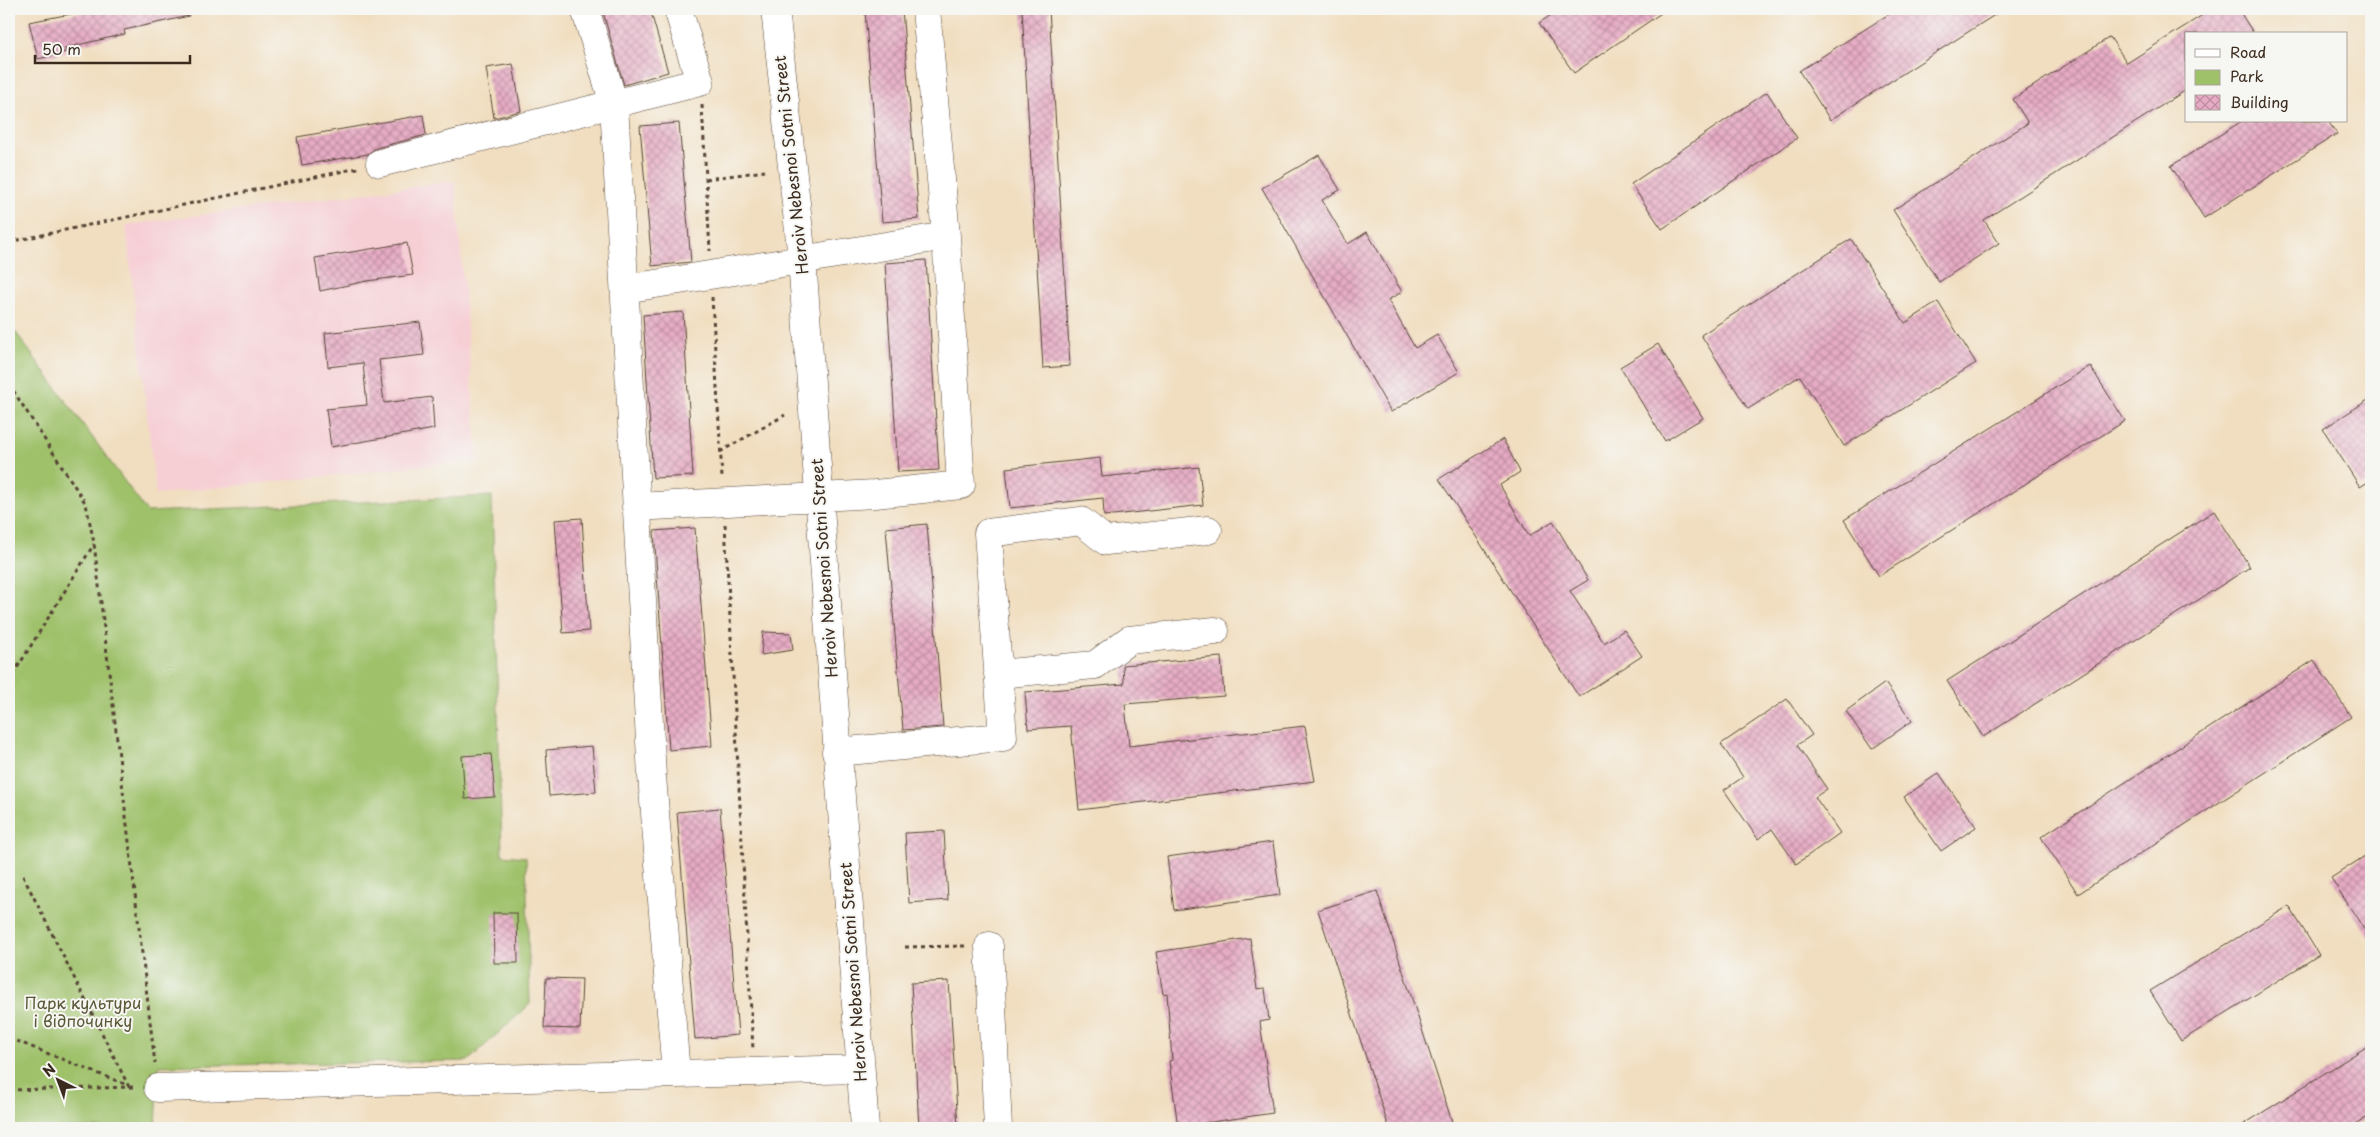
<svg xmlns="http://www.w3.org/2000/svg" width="2380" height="1137" viewBox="0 0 2380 1137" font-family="'Playpen Sans',sans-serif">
  <defs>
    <pattern id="building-cross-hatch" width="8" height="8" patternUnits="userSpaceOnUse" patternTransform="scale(1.25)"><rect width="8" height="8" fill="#e7acc5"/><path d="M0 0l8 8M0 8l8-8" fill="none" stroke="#bc8c9f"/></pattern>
  </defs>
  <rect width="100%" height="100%" fill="#f6f6f2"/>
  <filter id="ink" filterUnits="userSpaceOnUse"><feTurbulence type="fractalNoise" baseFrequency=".02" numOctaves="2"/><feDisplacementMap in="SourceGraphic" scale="10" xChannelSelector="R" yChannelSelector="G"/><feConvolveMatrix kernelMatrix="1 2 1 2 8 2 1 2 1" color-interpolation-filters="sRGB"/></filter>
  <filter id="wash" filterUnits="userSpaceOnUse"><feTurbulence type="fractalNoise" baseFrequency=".0096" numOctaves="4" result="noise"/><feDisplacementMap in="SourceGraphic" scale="20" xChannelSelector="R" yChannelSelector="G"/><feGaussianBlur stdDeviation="1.12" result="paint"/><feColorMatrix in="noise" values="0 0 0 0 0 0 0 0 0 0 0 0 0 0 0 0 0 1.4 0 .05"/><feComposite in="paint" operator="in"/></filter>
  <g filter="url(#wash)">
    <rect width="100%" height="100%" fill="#f1dec0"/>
    <path fill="#f6cfd5" d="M455 181 478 460 156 494 126 225Z"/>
    <path fill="#9fc16a" stroke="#6d7644" d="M9 323 147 512 492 496 502 855 526 857 530 1004 468 1061 159 1066 156 1128H9Z"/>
    <g id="blocks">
      <path fill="url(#building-cross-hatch)" d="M97 9H188L189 16 124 30 125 34 65 48 66 52 38 59 29 22Z
        M602 9H650L668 72 624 85Z
        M902 9 919 219 882 222 865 11Z
        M1022 9H1049L1070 366 1043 368Z
        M1560 9H1667L1574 73 1539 23Z
        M1897 9H2004L1830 120 1799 71Z
        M2212 9H2238L2254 34H2186V90L1984 220 1999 243 1939 282 1893 210 2028 123 2013 99 2110 37 2127 63Z
        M513 64 521 111 494 118 486 68Z
        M1767 92 1797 138 1662 229 1631 184Z
        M423 115 426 135 376 148 368 154 302 165 297 137Z
        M2242 121H2328L2337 134 2204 218 2171 166Z
        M679 123 691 262 652 266 640 126Z
        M1319 155 1340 190 1322 200 1348 244 1367 232 1402 292 1388 300 1415 348 1437 335 1459 372 1391 412 1262 188Z
        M1851 239 1905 323 1938 302 1976 363 1844 446 1800 376 1748 409 1701 335Z
        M407 243 413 275 367 281 320 291 315 258Z
        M926 260 939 470 898 472 885 263Z
        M683 312 693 476 653 478 643 315Z
        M420 322 424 355 379 360 384 403 432 397 434 429 331 447 326 409 367 405 363 363 328 367 325 333Z
        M1658 344 1703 418 1665 441 1620 367Z
        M2090 366 2125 421 1879 576 1844 520Z
        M2371 398V480L2360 487 2323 429Z
        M1503 439 1520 472 1500 485 1529 536 1553 521 1588 580 1570 591 1604 643 1624 630 1642 656 1579 697 1439 479Z
        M1100 458 1102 477 1199 467 1203 505 1104 516 1103 498 1010 508 1006 468Z
        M2214 511 2250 567 1983 737 1947 681Z
        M582 518 589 631 563 633 555 520Z
        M927 524 943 727 903 730 886 528Z
        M695 528 712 746 669 750 654 531Z
        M763 632 791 633 793 650 761 655Z
        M1221 657 1224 696 1125 704 1129 746 1305 726 1315 781 1079 810 1071 726 1028 729 1025 692 1124 684 1123 665Z
        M2314 660 2351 717 2078 894 2041 837Z
        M1885 683 1912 721 1872 749 1846 711Z
        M1787 699 1812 735 1797 745 1827 789 1815 797 1840 833 1796 864 1772 829 1758 839 1724 790 1743 777 1721 744Z
        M592 746 596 792 549 796 546 750Z
        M491 754 495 797 465 799 462 756Z
        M1939 773 1976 827 1941 851 1904 797Z
        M720 808 738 1035 695 1039 677 812Z
        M944 831 948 900 909 903 905 833Z
        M1273 842 1280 895 1174 910 1167 857Z
        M2371 852V940L2331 878Z
        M1377 891 1454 1128H1389L1318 910Z
        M2289 906 2319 955 2181 1041 2150 991Z
        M493 913H517L518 963H494Z
        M1250 938 1257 989 1265 988 1269 1020 1260 1022 1273 1113 1178 1127 1169 1061 1172 1060 1167 993 1163 994 1156 952Z
        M546 978 582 979 580 1029 544 1028Z
        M949 981 958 1128H919L911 983Z
        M2371 1044V1115L2350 1128H2238Z"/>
    </g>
  </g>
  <g filter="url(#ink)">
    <use href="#blocks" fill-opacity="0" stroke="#564536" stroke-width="1"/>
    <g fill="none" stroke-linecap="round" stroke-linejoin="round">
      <g stroke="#564536" stroke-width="29">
        <path id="minor" d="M585 9 614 104 652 776 676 1074
          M775 9 802 259 865 1128
          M380 163 700 82 678 9
          M625 289 946 236
          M636 507 875 494 961 485 946 236 926 9
          M998 674 1095 665 1129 640 1215 631
          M836 752 1003 737 988 533 1081 521 1106 541 1208 530
          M989 946 998 1128
          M158 1088 860 1069"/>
      </g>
      <path stroke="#564536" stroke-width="3" stroke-dasharray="4 4" stroke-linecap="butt" d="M702 105 710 251
        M706 179 765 171
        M9 242 358 168
        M712 297 722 478
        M9 384 86 504 94 543 155 1064
        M720 452 785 415
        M725 524 753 1050
        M9 681 94 544
        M23 876 129 1087
        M905 947 967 946
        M9 1038 127 1085
        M9 1090 136 1087"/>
      <use href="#minor" stroke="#fff" stroke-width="28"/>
    </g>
  </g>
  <g text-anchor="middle" stroke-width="4" stroke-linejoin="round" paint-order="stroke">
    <g font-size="16" fill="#3b2a1e" stroke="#f6f6f2">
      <text transform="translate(791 165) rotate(-96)" y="6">Heroiv Nebesnoi Sotni Street</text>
      <text transform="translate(824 568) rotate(-94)" y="6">Heroiv Nebesnoi Sotni Street</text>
      <text transform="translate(853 972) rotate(-94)" y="6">Heroiv Nebesnoi Sotni Street</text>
    </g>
    <g font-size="16" fill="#595735" stroke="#f6f6f2">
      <text x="83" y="1009">Парк культури<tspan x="83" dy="18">і відпочинку</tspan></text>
    </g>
  </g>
  <rect width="2380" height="1137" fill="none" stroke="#f6f6f2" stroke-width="30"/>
  <rect x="2185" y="32" width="162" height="90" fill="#f6f6f2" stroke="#aba49d"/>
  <rect x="2195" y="49" width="25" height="8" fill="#ffffff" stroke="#aba49d"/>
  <text x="2230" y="58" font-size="15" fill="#3b2a1e">Road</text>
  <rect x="2195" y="70" width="25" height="15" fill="#9fc16a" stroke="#aba49d"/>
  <text x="2230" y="82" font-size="15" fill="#3b2a1e">Park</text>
  <rect x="2195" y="95" width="25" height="15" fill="url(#building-cross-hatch)" stroke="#aba49d"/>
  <text x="2230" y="108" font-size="15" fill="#3b2a1e">Building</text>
  <g transform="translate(58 1080) rotate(318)" stroke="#f6f6f2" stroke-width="4" paint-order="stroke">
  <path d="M0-4L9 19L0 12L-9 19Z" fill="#3b2a1e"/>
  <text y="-8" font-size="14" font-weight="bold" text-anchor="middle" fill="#3b2a1e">N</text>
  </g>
  <path d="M35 55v8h155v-8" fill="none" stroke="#3b2a1e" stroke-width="2.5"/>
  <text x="42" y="55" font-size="15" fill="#3b2a1e" stroke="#f6f6f2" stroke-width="4" paint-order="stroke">50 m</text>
</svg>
